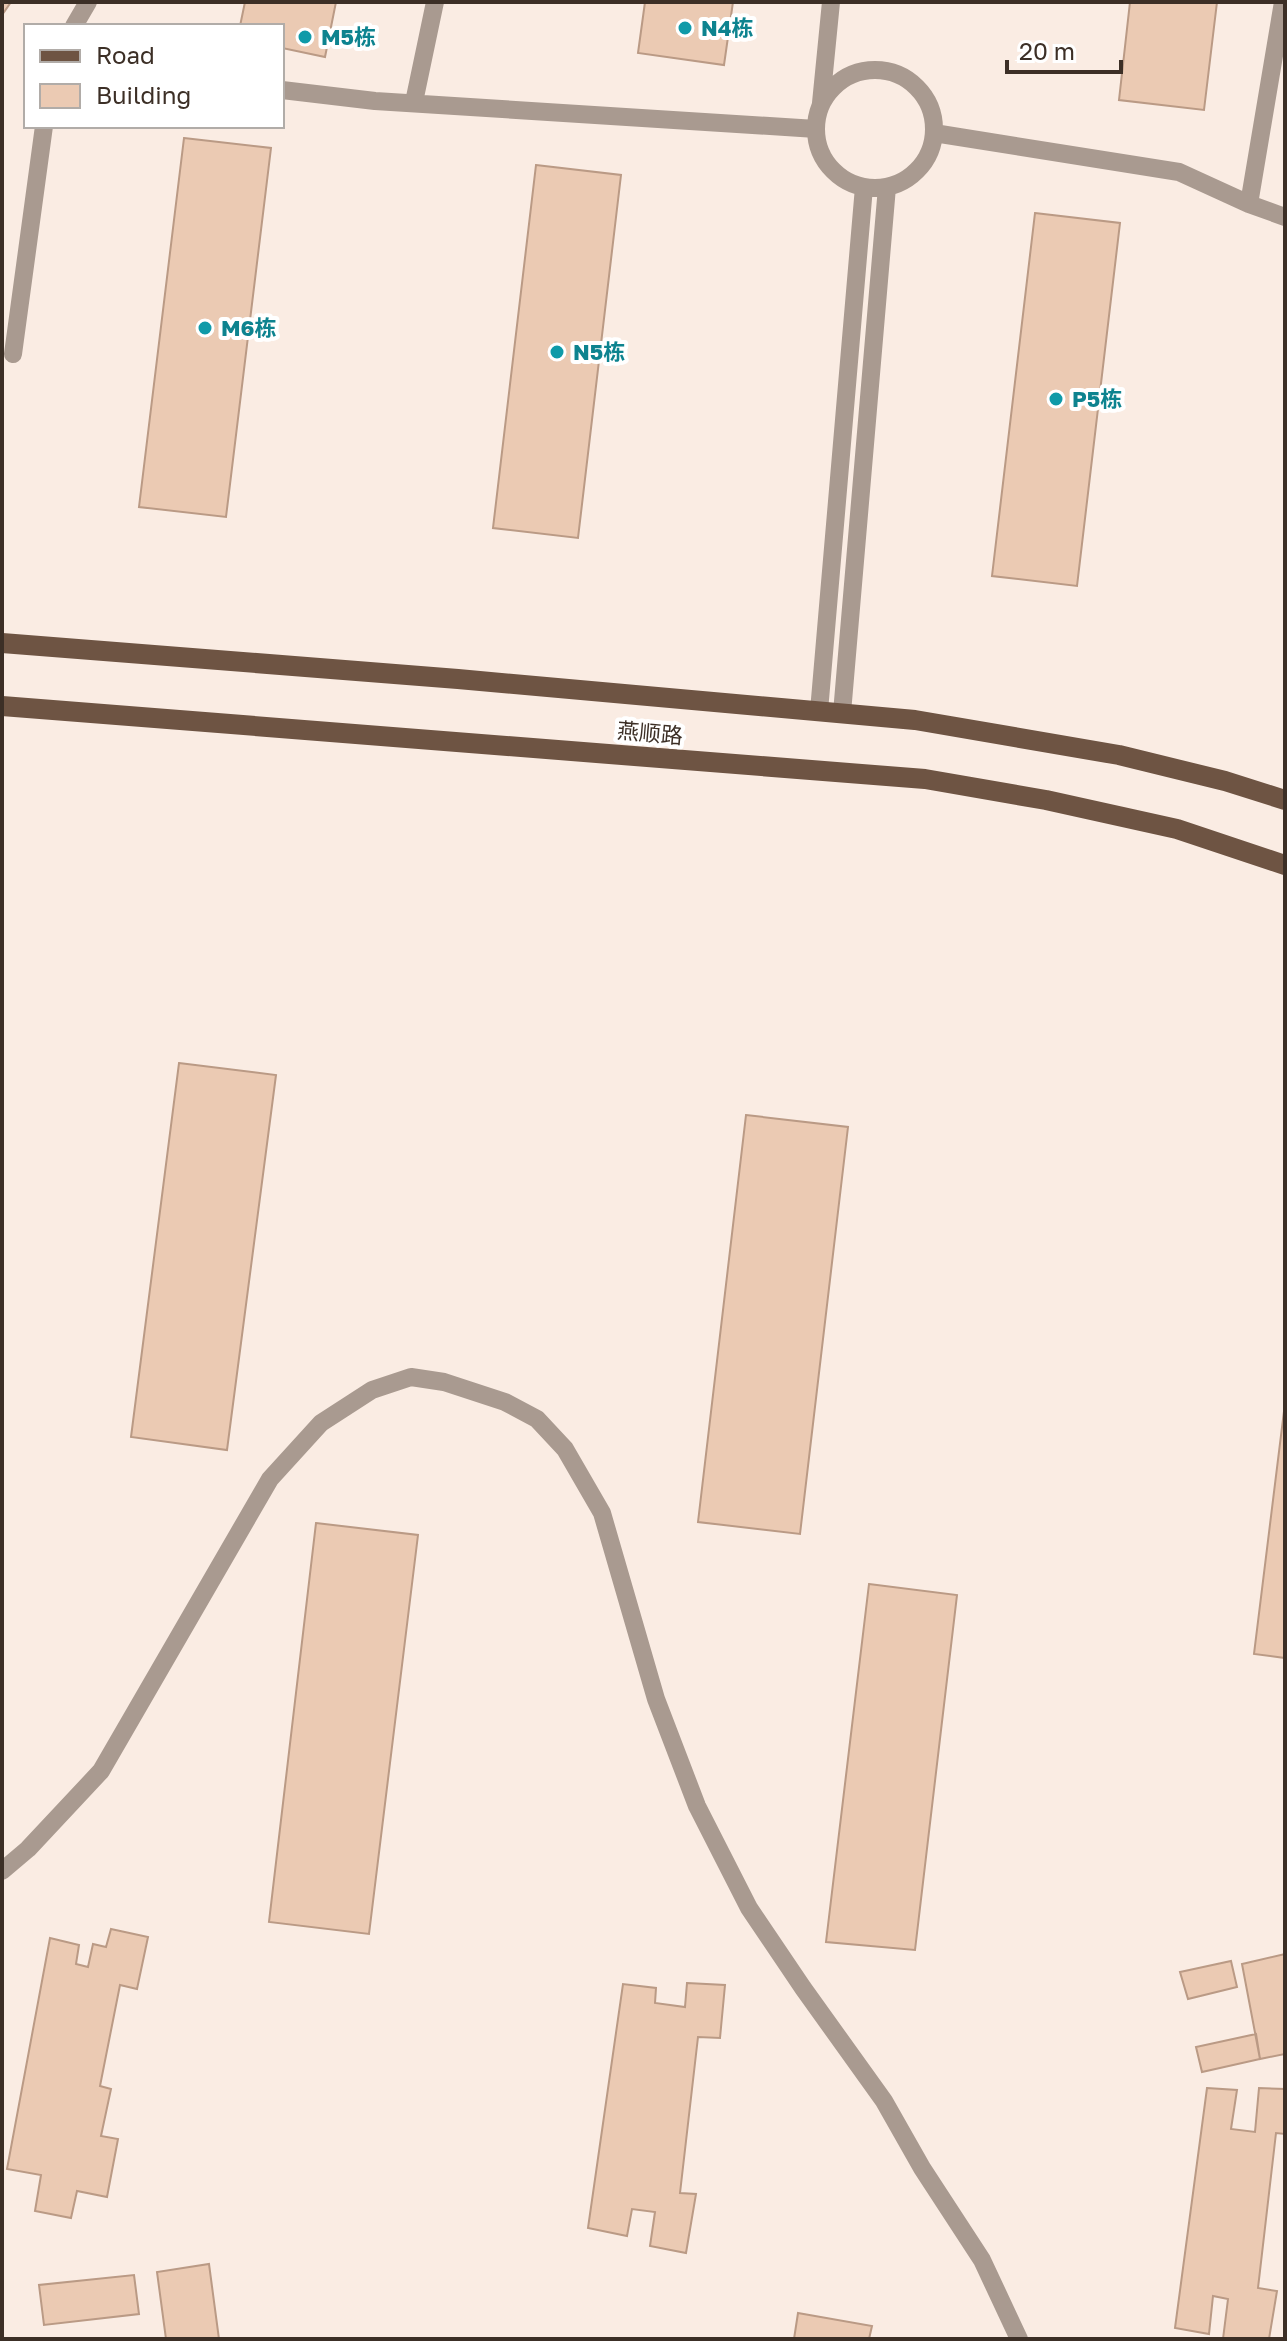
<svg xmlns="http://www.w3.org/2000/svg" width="1287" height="2341" viewBox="0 0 1287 2341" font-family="'Golos Text','Noto Sans SC',sans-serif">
  <rect width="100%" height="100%" fill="#faece3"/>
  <path fill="#ebcab3" stroke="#ba9a85" stroke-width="2" d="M2 2H11L2 15Z
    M245 2H336L325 57 282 48V26H240Z
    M645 2H733L724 65 638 53Z
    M1130 2H1217L1204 110 1119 100Z
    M184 138 271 148 226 517 139 507Z
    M536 165 621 175 578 538 493 528Z
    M1035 213 1120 223 1077 586 992 576Z
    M179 1063 276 1075 227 1450 131 1437Z
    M746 1115 848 1127 800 1534 698 1522Z
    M1285 1403V1658L1254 1654Z
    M316 1523 418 1535 369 1934 269 1922Z
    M869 1584 957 1595 915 1950 826 1942Z
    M111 1929 148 1937 137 1989 120 1985 100 2086 111 2089 101 2136 118 2139 107 2197 77 2191 71 2218 35 2211 41 2175 7 2169 50 1938 79 1945 76 1964 88 1967 93 1944 106 1947Z
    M1285 1954V2054L1260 2059 1242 1964Z
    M1231 1961 1237 1987 1188 1999 1180 1972Z
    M687 1983 725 1985 720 2038 698 2037 680 2193 696 2194 686 2253 650 2246 655 2212 632 2209 627 2236 588 2228 623 1984 656 1988 655 2003 685 2007Z
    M1256 2034 1260 2059 1202 2072 1196 2047Z
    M1207 2088 1237 2090 1231 2129 1255 2132 1259 2088 1285 2089V2134L1276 2133 1258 2288 1277 2291 1269 2339H1223L1228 2299 1213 2296 1209 2334 1175 2328Z
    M209 2264 219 2339H166L157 2272Z
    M134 2275 139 2314 44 2325 39 2285Z
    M798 2313 872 2326 869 2339H794Z"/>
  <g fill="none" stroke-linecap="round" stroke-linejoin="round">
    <path stroke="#a99a90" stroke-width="18" d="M74 26 88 2
      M816 129a59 59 0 1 1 118 0a59 59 0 1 1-118 0Z
      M282 90 375 101 816 129
      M414 102 435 2
      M821 103 831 2
      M934 133 1179 172 1249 204 1285 217
      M1249 204 1283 2
      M13 354 44 126
      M819 711 864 187
      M842 713 887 187
      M2 1871 28 1849 101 1771 270 1479 321 1423 372 1390 411 1377 444 1382 505 1402 537 1419 565 1449 602 1513 656 1699 697 1806 749 1908 803 1988 884 2101 922 2168 982 2260 1019 2339"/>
    <path stroke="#6e5443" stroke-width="20" d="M2 643 458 679 915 720 1119 755 1225 781 1285 800
      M2 706 925 779 1046 800 1177 829 1285 865"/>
  </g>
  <g fill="#0f9aa8" stroke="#fff" stroke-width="3">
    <circle cx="685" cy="28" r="8"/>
    <circle cx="305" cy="37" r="8"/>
    <circle cx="205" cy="328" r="8"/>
    <circle cx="557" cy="352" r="8"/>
    <circle cx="1056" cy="399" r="8"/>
  </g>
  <g text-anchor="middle" stroke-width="8" stroke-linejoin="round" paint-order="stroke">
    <g font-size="22" font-weight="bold" fill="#0d838f" stroke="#fff" text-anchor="start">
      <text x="701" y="36">N4栋</text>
      <text x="321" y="45">M5栋</text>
      <text x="221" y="336">M6栋</text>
      <text x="573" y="360">N5栋</text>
      <text x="1072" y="407">P5栋</text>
    </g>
    <g font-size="22" fill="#3c2f26" stroke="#fff">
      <text transform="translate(650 733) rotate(5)" y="8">燕顺路</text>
    </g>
  </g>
  <rect width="1287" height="2341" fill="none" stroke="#3c2f26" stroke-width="8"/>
  <rect x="24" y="24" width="260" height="104" fill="#ffffff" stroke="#b1aca8" stroke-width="2"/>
  <rect x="40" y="50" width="40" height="12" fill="#6e5443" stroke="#b1aca8" stroke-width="2"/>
  <text x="96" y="64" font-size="24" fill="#3c2f26">Road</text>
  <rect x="40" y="84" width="40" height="24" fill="#ebcab3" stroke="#b1aca8" stroke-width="2"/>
  <text x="96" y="104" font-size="24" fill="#3c2f26">Building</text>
  <path d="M1007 60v12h114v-12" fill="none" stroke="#3c2f26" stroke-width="4"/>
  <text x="1019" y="60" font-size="24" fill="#3c2f26" stroke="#ffffff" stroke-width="6" paint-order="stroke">20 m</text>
</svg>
